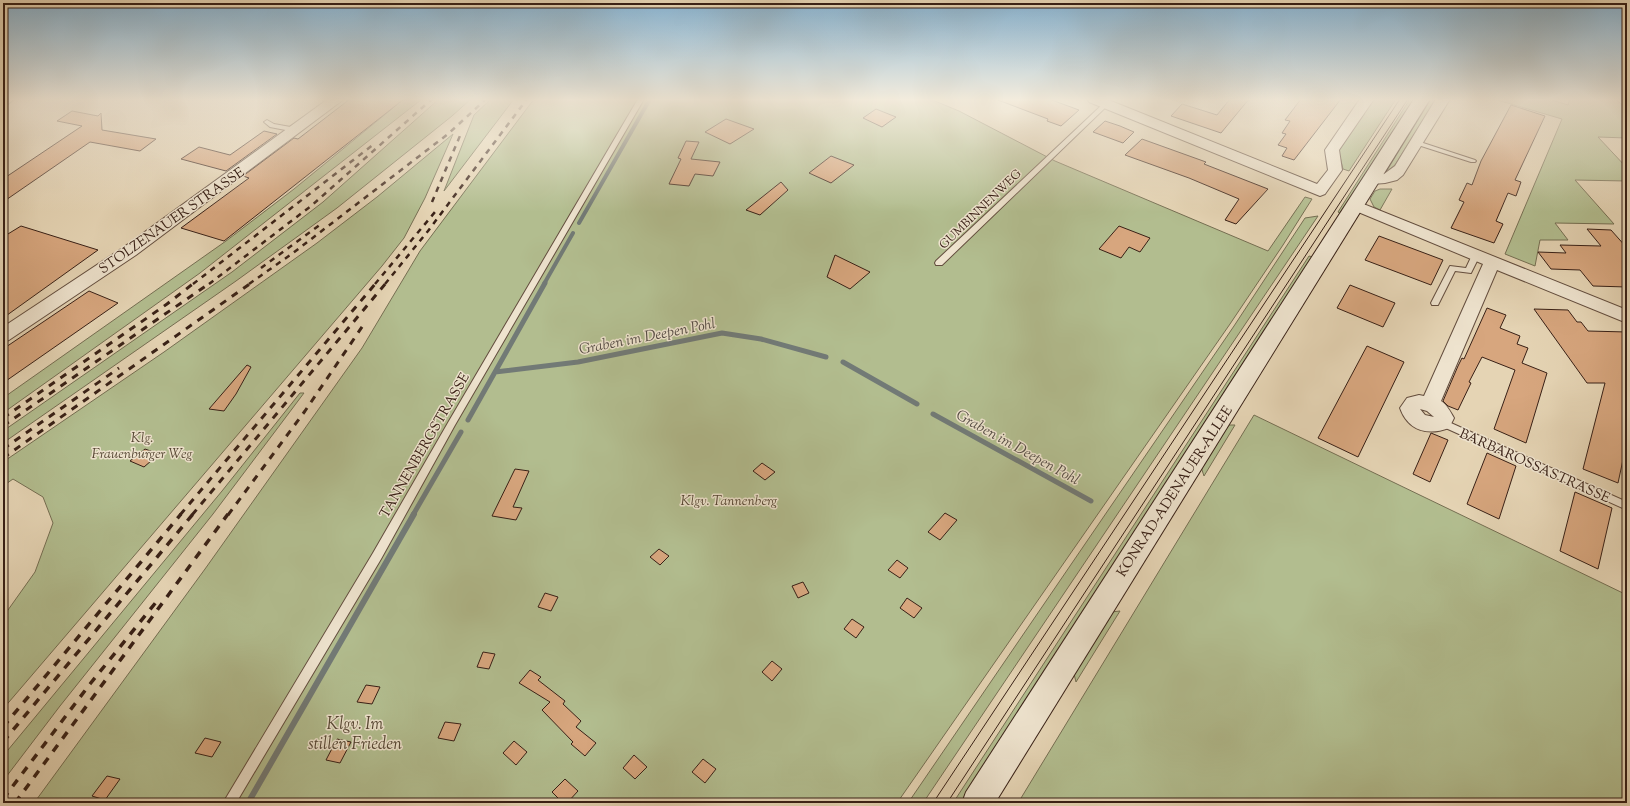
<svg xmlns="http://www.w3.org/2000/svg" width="1630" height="806" viewBox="0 0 1630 806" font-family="'Sorts Mill Goudy',serif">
  <rect width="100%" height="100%" fill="#e5d4b4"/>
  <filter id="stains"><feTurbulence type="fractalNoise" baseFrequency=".005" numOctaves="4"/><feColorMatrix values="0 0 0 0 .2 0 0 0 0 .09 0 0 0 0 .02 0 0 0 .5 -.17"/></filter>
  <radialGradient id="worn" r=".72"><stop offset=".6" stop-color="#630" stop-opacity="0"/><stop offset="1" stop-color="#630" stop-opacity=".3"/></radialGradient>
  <path fill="#b2bd8f" stroke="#756e52" d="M404 99H422L200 273 3 413V398L226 241 294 189Z
    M439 99H471L452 116 337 208 236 281 3 443V431L232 272 323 202Z
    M491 99H514L444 191 474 115Z
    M534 99H930L959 111 1055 161 1268 251 1305 197 1312 199 1283 245 1230 324 897 803H34L205 569 362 348 420 251Z
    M1373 99H1396L1349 171 1343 169 1338 149Z
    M1410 99H1415L1341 214 1338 212Z
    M1431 99H1436L1395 165 1386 172Z
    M1494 99H1549L1568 105 1570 99H1616L1627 110V138L1598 137 1627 168V181L1575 180 1614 224 1555 223 1568 240H1540L1535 266 1505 254 1562 119Z
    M453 134 425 198 404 238 382 266 3 709V617L35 572 53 523 43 497 13 479 3 486V462L164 352 317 243 377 197Z
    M1380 189H1392L1380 210 1374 207 1370 199 1375 191Z
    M1318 216 923 803H908L1234 326 1305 218Z
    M1309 256 1313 257 961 803H953Z
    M300 393H304L213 514 60 706 3 781V756L222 491Z
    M1254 415 1627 595V803H1018Z
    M1228 425H1235L1204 476 1201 467Z
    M1120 611 1076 682 1073 670 1111 612Z"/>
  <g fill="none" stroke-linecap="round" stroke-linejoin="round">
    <path stroke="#727a76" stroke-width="4" d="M579 223 650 99
      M544 284 573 233"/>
    <path stroke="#727a76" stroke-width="5" d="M843 362 917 404
      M495 372 578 362 722 333 761 339 826 357
      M933 414 1091 501
      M468 420 545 283
      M413 515 461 432"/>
    <path stroke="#727a76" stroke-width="6" d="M248 803 414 514"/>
  </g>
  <path fill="#d7a67e" stroke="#382016" d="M350 99H404L224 241 181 228 249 178 243 176 294 138 298 139Z
    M999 99H1049L1079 110 1061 126 1047 121 1048 119 998 100Z
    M1230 99H1249L1221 133 1171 116 1182 104 1217 115Z
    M1301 99H1341L1294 160 1282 156 1287 148 1278 145 1286 134 1282 133 1290 121 1285 120Z
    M1511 105 1545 116 1515 180 1521 182 1516 196 1508 193 1496 221 1503 224 1494 243 1451 228 1464 202 1459 200 1467 183 1472 185 1481 161Z
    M876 109 896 117 882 127 863 118Z
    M72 111 98 116 101 113 102 130 156 139 140 151 90 142 3 202V179L82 126 57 121Z
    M726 119 754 129 730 144 705 132Z
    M1105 121 1120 126 1134 132 1123 143 1093 132Z
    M264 131 277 134 226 171 181 159 199 147 230 155Z
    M1142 139 1206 162 1204 164 1268 189 1236 224 1225 220 1239 199 1189 178 1125 155Z
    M686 141 699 142 691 159 720 162 713 176 695 174 689 186 669 184 681 159 678 158Z
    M831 156 854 165 831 183 809 173Z
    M781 182 788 190 760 215 746 210Z
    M21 226 98 250 3 318V237Z
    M1119 226 1150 238 1140 252 1129 247 1121 258 1099 249Z
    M1587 229 1611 230 1627 248V287L1593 286 1580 270 1551 269 1538 252 1566 253 1560 245 1601 246Z
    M1379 236 1443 260 1431 285 1365 260Z
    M835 255 870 272 850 289 827 277Z
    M1350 285 1395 303 1383 327 1337 308Z
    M89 291 118 303 3 383V349Z
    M1487 308 1506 315 1500 328 1520 336 1517 344 1528 348 1522 363 1547 373 1526 443 1494 429 1515 370 1482 357 1469 382 1471 383 1458 410 1448 406 1443 401 1458 366 1462 358 1464 359Z
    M1534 309 1568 310 1577 322H1581L1588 331 1627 332V441L1618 483 1583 469 1605 383H1587Z
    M1367 346 1404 362 1358 457 1318 438Z
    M247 365 251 367 236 394 224 411 209 409Z
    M1431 433 1448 440 1430 482 1413 474Z
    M145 449 159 454 144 467 130 461Z
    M1487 453 1516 466 1499 519 1467 504Z
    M762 463 775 472 765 480 753 471Z
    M515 469 529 471 513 507 522 508 516 520 492 516Z
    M1575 492 1612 508 1598 569 1560 551Z
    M945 513 957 520 940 540 928 532Z
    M659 549 669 556 660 565 650 557Z
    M897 560 908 568 900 578 888 570Z
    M803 582 809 593 798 598 792 586Z
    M545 593 558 597 551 611 538 607Z
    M907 598 922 608 914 618 900 608Z
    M852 619 864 627 856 638 844 629Z
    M483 652 495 654 489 669 477 667Z
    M772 661 782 669 772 681 762 672Z
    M530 670 541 677 538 680 565 701 563 704 581 721 576 727 596 743 585 756 571 744 573 742 542 710 550 702 519 683Z
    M366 685 380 687 372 704 357 702Z
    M445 722 461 724 454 741 438 738Z
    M205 738 221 742 212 757 195 753Z
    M337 739 351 742 340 763 326 760Z
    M514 741 527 752 516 765 503 753Z
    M634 755 647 767 635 779 623 768Z
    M703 759 716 769 705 783 692 772Z
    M107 776 120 779 105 800 92 796Z
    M565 779 578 791 567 803H563L552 792Z"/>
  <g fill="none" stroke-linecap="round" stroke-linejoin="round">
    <g stroke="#634d3e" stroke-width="2">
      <path id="service" d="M638 99H644L455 425 381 559 236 803H223L373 553 449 421Z
        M1104 103 1109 104 942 265H936L935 263 936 261Z
        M267 120 274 124 296 128 299 130 296 132 270 127 264 122Z
        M1417 141 1475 160 1476 161 1475 162H1471L1415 144V142Z
        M1473 253H1479L1480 255 1471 273 1455 271 1438 305H1432L1431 303 1450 266 1466 268Z
        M1442 419 1627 502V510L1439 425 1437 423 1439 421Z"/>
    </g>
    <g stroke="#634d3e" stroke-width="2">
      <path id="minor" d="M328 99H344L136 255 9 340 3 342V327L124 247Z
        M1087 99H1106L1317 184 1328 170 1325 150 1360 99H1374L1339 150 1342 170 1325 194 1320 196 1089 102Z
        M1436 99H1450L1403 175 1397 180 1385 183 1372 184 1367 183 1365 180 1367 177 1384 174 1395 166Z
        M1356 201 1627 310V323L1497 270 1441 401C1447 405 1450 411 1454 418L1449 428C1428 436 1408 431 1400 408L1407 398 1419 395 1424 396 1483 264 1351 209 1348 206 1351 203ZM1420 409 1427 411 1434 417 1425 415Z"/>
    </g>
    <g stroke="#382016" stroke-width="2">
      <path id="secondary" d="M1414 99H1430L995 803H962L966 792Z"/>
    </g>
    <g stroke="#382016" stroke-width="2">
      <path id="primary" d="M3 99H14L8 104 3 106Z"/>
    </g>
    <use href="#service" fill="#eee3ce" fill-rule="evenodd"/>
    <use href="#minor" fill="#eee3ce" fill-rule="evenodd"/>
    <use href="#secondary" fill="#eee3ce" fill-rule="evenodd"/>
    <use href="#primary" fill="#e2ba7a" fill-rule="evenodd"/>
    <path stroke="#382016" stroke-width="1" d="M933 803 1400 99
      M947 803 1408 99"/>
    <path stroke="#382016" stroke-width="2.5" stroke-dasharray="5.5 5.5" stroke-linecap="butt" d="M432 202 462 131
      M261 268 321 224
      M193 284 374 144
      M209 284 311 206 432 99
      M249 284 293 253 448 134 486 99
      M375 284 435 212
      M385 284 428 231 527 99"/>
    <path stroke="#382016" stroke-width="3" stroke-dasharray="7 7" stroke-linecap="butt" d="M3 418 167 304 194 283
      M3 426 210 283
      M3 449 119 368
      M3 458 251 283
      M180 515 376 283
      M192 515 386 283
      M228 515 305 411 364 324"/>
    <path stroke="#382016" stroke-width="3.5" stroke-dasharray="8 8" stroke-linecap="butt" d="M3 727 181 514
      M3 742 193 514
      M3 799 90 684 157 601
      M15 803 228 514"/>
  </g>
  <linearGradient id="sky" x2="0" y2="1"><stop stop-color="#88b5d4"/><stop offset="0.47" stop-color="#f3ecdd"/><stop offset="1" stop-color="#f3ecdd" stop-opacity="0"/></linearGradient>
  <rect width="1630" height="212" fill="url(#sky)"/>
  <g text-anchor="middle" stroke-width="3" stroke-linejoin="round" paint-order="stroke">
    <g font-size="12" fill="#382016" stroke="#eee3ce">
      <text transform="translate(980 209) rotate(-44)" y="4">GUMBINNENWEG</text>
    </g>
    <g font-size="14" fill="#382016" stroke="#eee3ce">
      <text transform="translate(171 220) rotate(-35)" y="5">STOLZENAUER STRASSE</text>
      <text transform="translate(424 445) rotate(-60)" y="5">TANNENBERGSTRASSE</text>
      <text transform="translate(1535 465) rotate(24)" y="5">BARBAROSSASTRASSE</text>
      <text transform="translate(1174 491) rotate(-57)" y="5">KONRAD-ADENAUER-ALLEE</text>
    </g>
    <g font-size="14" font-style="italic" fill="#564734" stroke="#eee3ce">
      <text x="142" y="442">Klg.<tspan x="142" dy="16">Frauenburger Weg</tspan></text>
      <text x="729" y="505">Klgv. Tannenberg</text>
    </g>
    <g font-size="15" font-style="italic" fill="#554d46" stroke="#eee3ce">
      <text transform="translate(647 336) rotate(-11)" y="5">Graben im Deepen Pohl</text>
      <text transform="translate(1018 447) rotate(29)" y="5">Graben im Deepen Pohl</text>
    </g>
    <g font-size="17" font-style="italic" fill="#564734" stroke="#eee3ce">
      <text x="355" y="729">Klgv. Im<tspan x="355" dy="20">stillen Frieden</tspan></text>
    </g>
  </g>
  <rect width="1630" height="806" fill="none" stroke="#e5d4b4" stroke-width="16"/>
  <rect x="4" y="4" width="1622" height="798" fill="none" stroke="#382016" stroke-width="2"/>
  <rect x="8" y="8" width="1614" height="790" fill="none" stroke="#382016"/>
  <rect width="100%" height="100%" filter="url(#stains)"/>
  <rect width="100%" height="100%" fill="url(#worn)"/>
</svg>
